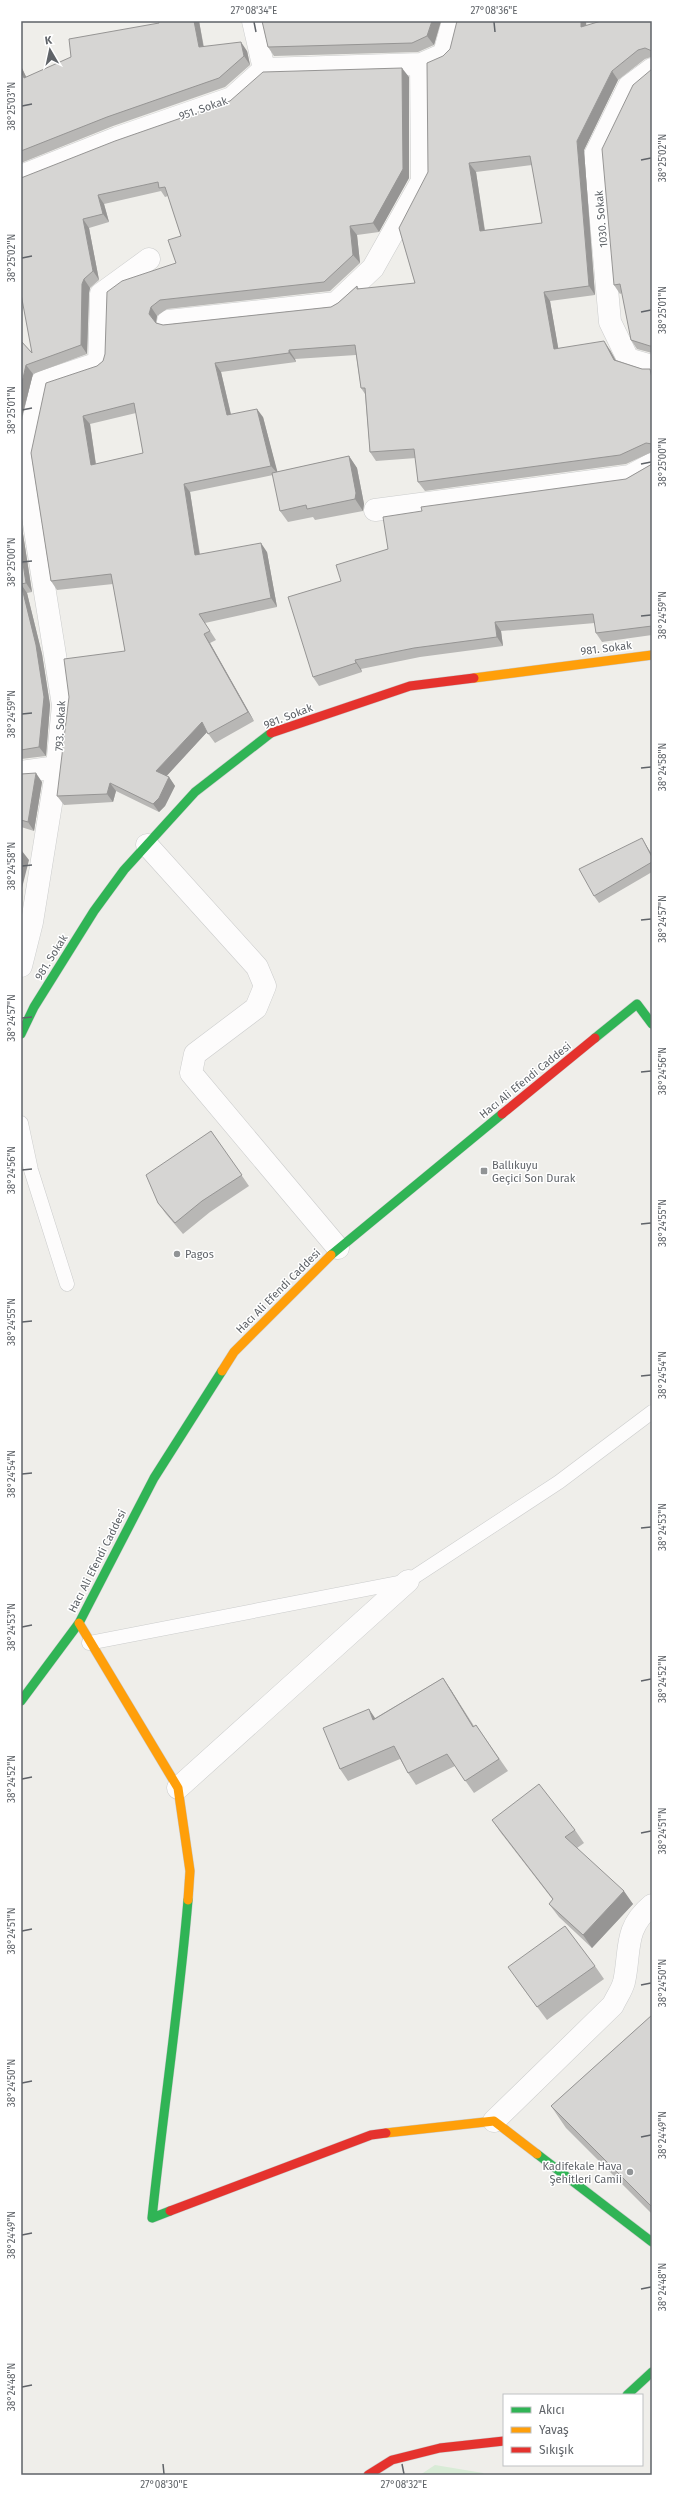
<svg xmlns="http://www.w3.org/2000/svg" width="673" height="2496" viewBox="0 0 673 2496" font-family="'Fira Sans',sans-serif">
  <rect width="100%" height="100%" fill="#efeeea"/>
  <path fill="#d8ebd6" d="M435 2465 483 2473 485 2475H420Z"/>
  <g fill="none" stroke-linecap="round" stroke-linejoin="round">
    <g stroke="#cbcccc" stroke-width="15">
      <path id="lane" d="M21 1123 31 1170 67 1284
        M89 1643 408 1581 559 1482 652 1412"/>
    </g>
    <g stroke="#cbcccc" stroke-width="23">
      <path id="street" d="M253 21 264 69
        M652 69 629 86 595 155 610 322 628 359 652 366
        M21 176 117 138 232 98 264 69 421 64 444 54 453 21
        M168 321 336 303 373 268 422 181 421 64
        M21 464 24 461 42 382 99 363 101 294 149 259
        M375 510 630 476 652 464
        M21 772 57 767
        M147 845 257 967 265 986 256 1008 195 1054 191 1073 338 1248
        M21 966 32 922 57 767 63 705 24 461
        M178 1788 408 1581
        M494 2121 613 2005C616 1998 622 1990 624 1982 631 1950 623 1929 652 1905"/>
    </g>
    <g stroke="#cacacb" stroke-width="10">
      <path id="fast" d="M21 1034 34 1007 94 911 124 870 195 792 271 733
        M595 1038 637 1004 652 1024
        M331 1255 502 1114
        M21 1701 79 1623 154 1478 222 1371
        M537 2154 652 2242
        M170 2211 152 2218C163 2112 179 2007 188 1900
        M627 2395 652 2372"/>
    </g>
    <g stroke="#cacacb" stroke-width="10">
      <path id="slow" d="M474 678 652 655
        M222 1371 234 1352 331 1255
        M79 1623 178 1788 190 1871 188 1900
        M386 2133 494 2121 537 2154"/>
    </g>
    <g stroke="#cacacb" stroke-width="10">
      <path id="jam" d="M271 733 410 686 474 678
        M502 1114 595 1038
        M170 2211 371 2135 386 2133
        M368 2475 392 2460 440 2448 504 2441"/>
    </g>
    <use href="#lane" stroke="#fdfcfc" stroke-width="14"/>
    <use href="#street" stroke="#fdfcfc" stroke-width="22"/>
    <use href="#fast" stroke="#30b455" stroke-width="9"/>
    <use href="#slow" stroke="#ff9f0a" stroke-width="9"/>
    <use href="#jam" stroke="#e5322d" stroke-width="9"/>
  </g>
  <path fill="#b8b7b5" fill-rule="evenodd" d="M199 21 204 47 247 51 250 65 225 87 113 126 21 163V66L26 77 159 23Z
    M262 21H441L434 45 418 52 274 56 268 47Z
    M652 21V57H651L645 59 618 80 584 150 595 295 550 301 558 348 610 350 616 360 642 369 652 371V452L626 464 425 491 418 482 416 458 376 461 370 452 365 394 361 388 356 355 295 359 296 362 221 372 231 414 263 417 277 472 349 456 357 468 364 504 363 511 315 520 313 517 288 522 280 511 273 475 190 492 200 554 267 552 277 607 205 623 216 640 210 643 254 721 215 743 207 732 166 776 169 777 175 786 165 806 159 812 116 791 113 802 64 805 57 796 125 651 113 584 57 590 51 581 31 453 97 366 103 361 176 263 181 236 168 196 165 197 161 191 104 204 109 222 89 228 99 280 90 288 89 293 87 354 33 374 21 421V341L32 353 21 178 409 77V178L379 232 357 235 360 263 330 291 167 309 157 316 156 322V323L163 325 331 307 338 303 357 286 359 289 415 283 399 228 586 25ZM532 165 542 223 485 230 476 172ZM136 413 143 453 96 464 90 424Z
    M652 69V353L637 349 631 340 622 293 620 294 614 285Z
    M652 464V635L602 642 596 633 595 623 501 631 503 646 420 657 361 669 362 672 319 686 313 677 341 581 626 479Z
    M21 521 32 592 27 593 42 654 50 705 46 756 21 759Z
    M21 774 42 782 34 831 21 827Z
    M642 838 646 845 652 855V872L599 903 594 896Z
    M211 1131 249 1186 210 1212 183 1234 166 1214 158 1203Z
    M443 1678 451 1690 474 1726 476 1725 508 1771 474 1793 455 1766 416 1785 408 1773 400 1759 348 1781 340 1769 375 1718Z
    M492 1820 575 1830 584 1843 577 1848 633 1904 592 1948 559 1917 549 1904 553 1900 501 1833Z
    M595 1966 604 1979 547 2020 517 1980Z
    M652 2015V2214L566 2128 551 2106Z"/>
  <path fill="#969594" d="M194 21H199L205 56 199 47Z
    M432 21H441L434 45 427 36Z
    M581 21H586L587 35 581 27Z
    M241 42 247 51 250 65 244 56Z
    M21 66 31 87 24 78 21 70Z
    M402 68 409 77V178L379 232 373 223Z
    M612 71 618 80 584 150 595 295 589 286 577 141Z
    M469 163 476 172 486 240 480 231Z
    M98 195 104 204 109 222 103 214Z
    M83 219 89 228 99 280 93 271Z
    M350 226 357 235 360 263 353 255Z
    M84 279 90 288 89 293 87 354 81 345 82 284Z
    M544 292 550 301 560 358 554 349Z
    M151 307 157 316 156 323 149 314Z
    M604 341 610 350 620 369 614 360Z
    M289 350 295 359 296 362 289 353Z
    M215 363 221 372 233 424 227 415Z
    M26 365 33 374 21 421V387Z
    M257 409 263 417 278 474 271 466Z
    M83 416 90 424 97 473 91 465Z
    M349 456 357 468 364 504 363 511 355 499Z
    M184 484 190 492 201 564 195 555Z
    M21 521 32 592 26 583 21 551Z
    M261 543 267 552 277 607 271 598Z
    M21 584 27 593 42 654 50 705 46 756 39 747Z
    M495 622 501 631 503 646 497 637Z
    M204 634 210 643 254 721 248 712Z
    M355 660 361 669 362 672 356 663Z
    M202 722 208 731 163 780 156 771Z
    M36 773 42 782 34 831 28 822Z
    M169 777 175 786 165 806 159 812 153 804Z
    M110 783 116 791 113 802 107 794Z
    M642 838 646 845 652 855V857Z
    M22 851 29 860 21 892V857Z
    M443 1678 451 1690 481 1739 473 1727Z
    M369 1709 377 1721 373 1720Z
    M624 1891 633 1904 592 1948 583 1935Z"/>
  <path fill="#d6d5d3" stroke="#969594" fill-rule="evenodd" d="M159 21H194L199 47 241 42 244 56 219 78 107 117 21 151V70L24 78 71 57 69 39 159 23Z
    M262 21H432L427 36 412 43 268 47Z
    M457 21H581V27L601 21H652V51L645 48 638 50 612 71 577 141 589 286 544 292 554 349 604 341 614 360 642 369H650L652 378V444L646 443 620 455 418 482 414 449 370 452 365 388H361L355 345 289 350V353L215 363 227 415 257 409 271 466 184 484 195 555 261 543 271 598 199 614 210 631 204 634 248 712 208 734 202 722 156 771 169 777 159 798 153 804 110 783 107 794 57 796 69 697 64 659 125 651 111 574 51 581 31 453 46 383 97 366 103 361 105 354 107 292 122 281 176 263 168 240 181 236 165 187 159 188 158 182 98 195 103 214 83 219 93 271 84 279 82 284 81 345 26 365 21 387V341L32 353 21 294V178L115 141 230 101 263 72 402 68 403 169 373 223 350 226 353 255 324 282 160 300 151 307 149 314 156 323 163 325 331 307 338 303 357 286V289L415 283 399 228 428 172 427 63 443 56 450 49ZM530 156 542 223 480 231 469 163ZM134 403 143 453 91 465 83 416Z
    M652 69V346H650L631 340 620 284 614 285 602 149 633 85Z
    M349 456 356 493 355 499 307 509 306 505 280 511 272 473Z
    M652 464V626L596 633 593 614 495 622 497 637 414 648 355 660 356 663 313 677 288 597 341 581 336 565 388 549 383 517 422 511 421 507 626 479Z
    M21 551 26 583 21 584 36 645 44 697 39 747 21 750Z
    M36 773 28 822 21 820V774Z
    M642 838 652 857V862L594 896 579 869Z
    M211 1131 242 1175 202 1201 175 1223 158 1203 146 1175Z
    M443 1678 473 1727 476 1725 499 1759 465 1781 447 1754 408 1773 394 1746 340 1769 323 1728 369 1709 373 1720Z
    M539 1784 575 1830 565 1837 624 1891 583 1935 549 1904 553 1899 492 1820Z
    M565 1926 595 1966 537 2007 508 1967Z
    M652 2015V2207L551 2106Z"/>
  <path fill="none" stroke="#5f6368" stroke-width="1.5" d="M254 22 256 32M494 22 495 32M22 106 32 104M641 160 651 158M22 258 32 256M641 312 651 310M22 410 32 408M641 464 651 462M22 562 32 561M641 616 651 615M22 714 32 713M641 768 651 767M22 866 32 865M641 920 651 919M22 1018 32 1017M641 1072 651 1071M22 1170 32 1169M641 1224 651 1223M22 1322 32 1321M641 1376 651 1375M22 1474 32 1473M641 1528 651 1527M22 1627 32 1625M641 1681 651 1679M22 1779 32 1777M641 1833 651 1831M22 1931 32 1929M641 1985 651 1983M22 2083 32 2081M641 2137 651 2135M22 2235 32 2233M641 2289 651 2287M22 2387 32 2385M163 2464 164 2474M402 2464 404 2474"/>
  <g fill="#919496" stroke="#fff" stroke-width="1.5">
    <rect x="480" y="1167" width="8" height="8" rx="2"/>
    <circle cx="177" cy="1254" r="4"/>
    <circle cx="630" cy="2172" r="4"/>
  </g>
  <g text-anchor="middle" stroke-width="3" stroke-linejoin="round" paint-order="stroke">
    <g font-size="11" fill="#5f6368" stroke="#fff">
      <text transform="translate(203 108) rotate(-19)" y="4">951. Sokak</text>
      <text transform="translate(601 219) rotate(-95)" y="4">1030. Sokak</text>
      <text transform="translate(606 648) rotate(-7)" y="4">981. Sokak</text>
      <text transform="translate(288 716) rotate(-21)" y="4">981. Sokak</text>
      <text transform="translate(60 726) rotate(-87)" y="4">793. Sokak</text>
      <text transform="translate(51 957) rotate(-58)" y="4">981. Sokak</text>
      <text transform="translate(525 1080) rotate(-39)" y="4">Hacı Ali Efendi Caddesi</text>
      <text transform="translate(278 1291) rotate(-45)" y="4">Hacı Ali Efendi Caddesi</text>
      <text transform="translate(97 1561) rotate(-63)" y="4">Hacı Ali Efendi Caddesi</text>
    </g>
    <g font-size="11" fill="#5f6368" stroke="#fff" text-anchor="start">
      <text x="492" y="1169">Ballıkuyu<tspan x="492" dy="13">Geçici Son Durak</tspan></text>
      <text x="185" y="1258">Pagos</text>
      <text x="622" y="2170" text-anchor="end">Kadifekale Hava<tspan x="622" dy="13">Şehitleri Camii</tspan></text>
    </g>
  </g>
  <rect width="673" height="2496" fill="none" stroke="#ffffff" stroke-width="44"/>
  <rect x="503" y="2394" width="140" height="72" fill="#ffffff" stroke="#bfc1c3"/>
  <rect x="511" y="2407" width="20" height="6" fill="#30b455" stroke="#bfc1c3"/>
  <text x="539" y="2414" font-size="12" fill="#5f6368">Akıcı</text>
  <rect x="511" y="2427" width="20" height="6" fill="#ff9f0a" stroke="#bfc1c3"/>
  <text x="539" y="2434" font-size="12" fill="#5f6368">Yavaş</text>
  <rect x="511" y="2447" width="20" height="6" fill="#e5322d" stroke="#bfc1c3"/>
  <text x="539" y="2454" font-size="12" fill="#5f6368">Sıkışık</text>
  <g transform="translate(50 50) rotate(351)" stroke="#ffffff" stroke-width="3" paint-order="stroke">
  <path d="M0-3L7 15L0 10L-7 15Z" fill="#5f6368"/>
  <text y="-6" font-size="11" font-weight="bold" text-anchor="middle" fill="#5f6368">K</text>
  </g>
  <rect x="22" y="22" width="629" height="2452" fill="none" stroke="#5f6368" stroke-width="1.5"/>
  <g font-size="10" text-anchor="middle" fill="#5f6368">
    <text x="254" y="14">27°08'34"E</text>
    <text x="494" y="14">27°08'36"E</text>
    <text transform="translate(11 106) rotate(-90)" y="4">38°25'03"N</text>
    <text transform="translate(662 158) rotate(-90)" y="4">38°25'02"N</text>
    <text transform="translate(11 258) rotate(-90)" y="4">38°25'02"N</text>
    <text transform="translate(662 310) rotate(-90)" y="4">38°25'01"N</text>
    <text transform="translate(11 410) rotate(-90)" y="4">38°25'01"N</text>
    <text transform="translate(662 462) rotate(-90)" y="4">38°25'00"N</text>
    <text transform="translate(11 562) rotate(-90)" y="4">38°25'00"N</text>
    <text transform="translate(662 615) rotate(-90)" y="4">38°24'59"N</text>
    <text transform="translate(11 714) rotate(-90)" y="4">38°24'59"N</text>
    <text transform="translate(662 767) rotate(-90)" y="4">38°24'58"N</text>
    <text transform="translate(11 866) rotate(-90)" y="4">38°24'58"N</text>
    <text transform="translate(662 919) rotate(-90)" y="4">38°24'57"N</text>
    <text transform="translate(11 1018) rotate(-90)" y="4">38°24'57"N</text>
    <text transform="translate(662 1071) rotate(-90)" y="4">38°24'56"N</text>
    <text transform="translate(11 1170) rotate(-90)" y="4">38°24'56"N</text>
    <text transform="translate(662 1223) rotate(-90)" y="4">38°24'55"N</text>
    <text transform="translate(11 1322) rotate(-90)" y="4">38°24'55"N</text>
    <text transform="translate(662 1375) rotate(-90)" y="4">38°24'54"N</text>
    <text transform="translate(11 1474) rotate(-90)" y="4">38°24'54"N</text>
    <text transform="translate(662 1527) rotate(-90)" y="4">38°24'53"N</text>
    <text transform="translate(11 1627) rotate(-90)" y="4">38°24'53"N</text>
    <text transform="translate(662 1679) rotate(-90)" y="4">38°24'52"N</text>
    <text transform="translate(11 1779) rotate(-90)" y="4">38°24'52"N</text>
    <text transform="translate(662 1831) rotate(-90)" y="4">38°24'51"N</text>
    <text transform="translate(11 1931) rotate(-90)" y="4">38°24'51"N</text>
    <text transform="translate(662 1983) rotate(-90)" y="4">38°24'50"N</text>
    <text transform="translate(11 2083) rotate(-90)" y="4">38°24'50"N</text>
    <text transform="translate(662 2135) rotate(-90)" y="4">38°24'49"N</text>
    <text transform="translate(11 2235) rotate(-90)" y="4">38°24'49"N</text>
    <text transform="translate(662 2287) rotate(-90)" y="4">38°24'48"N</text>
    <text transform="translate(11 2387) rotate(-90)" y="4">38°24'48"N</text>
    <text x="164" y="2488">27°08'30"E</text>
    <text x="404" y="2488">27°08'32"E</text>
  </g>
</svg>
